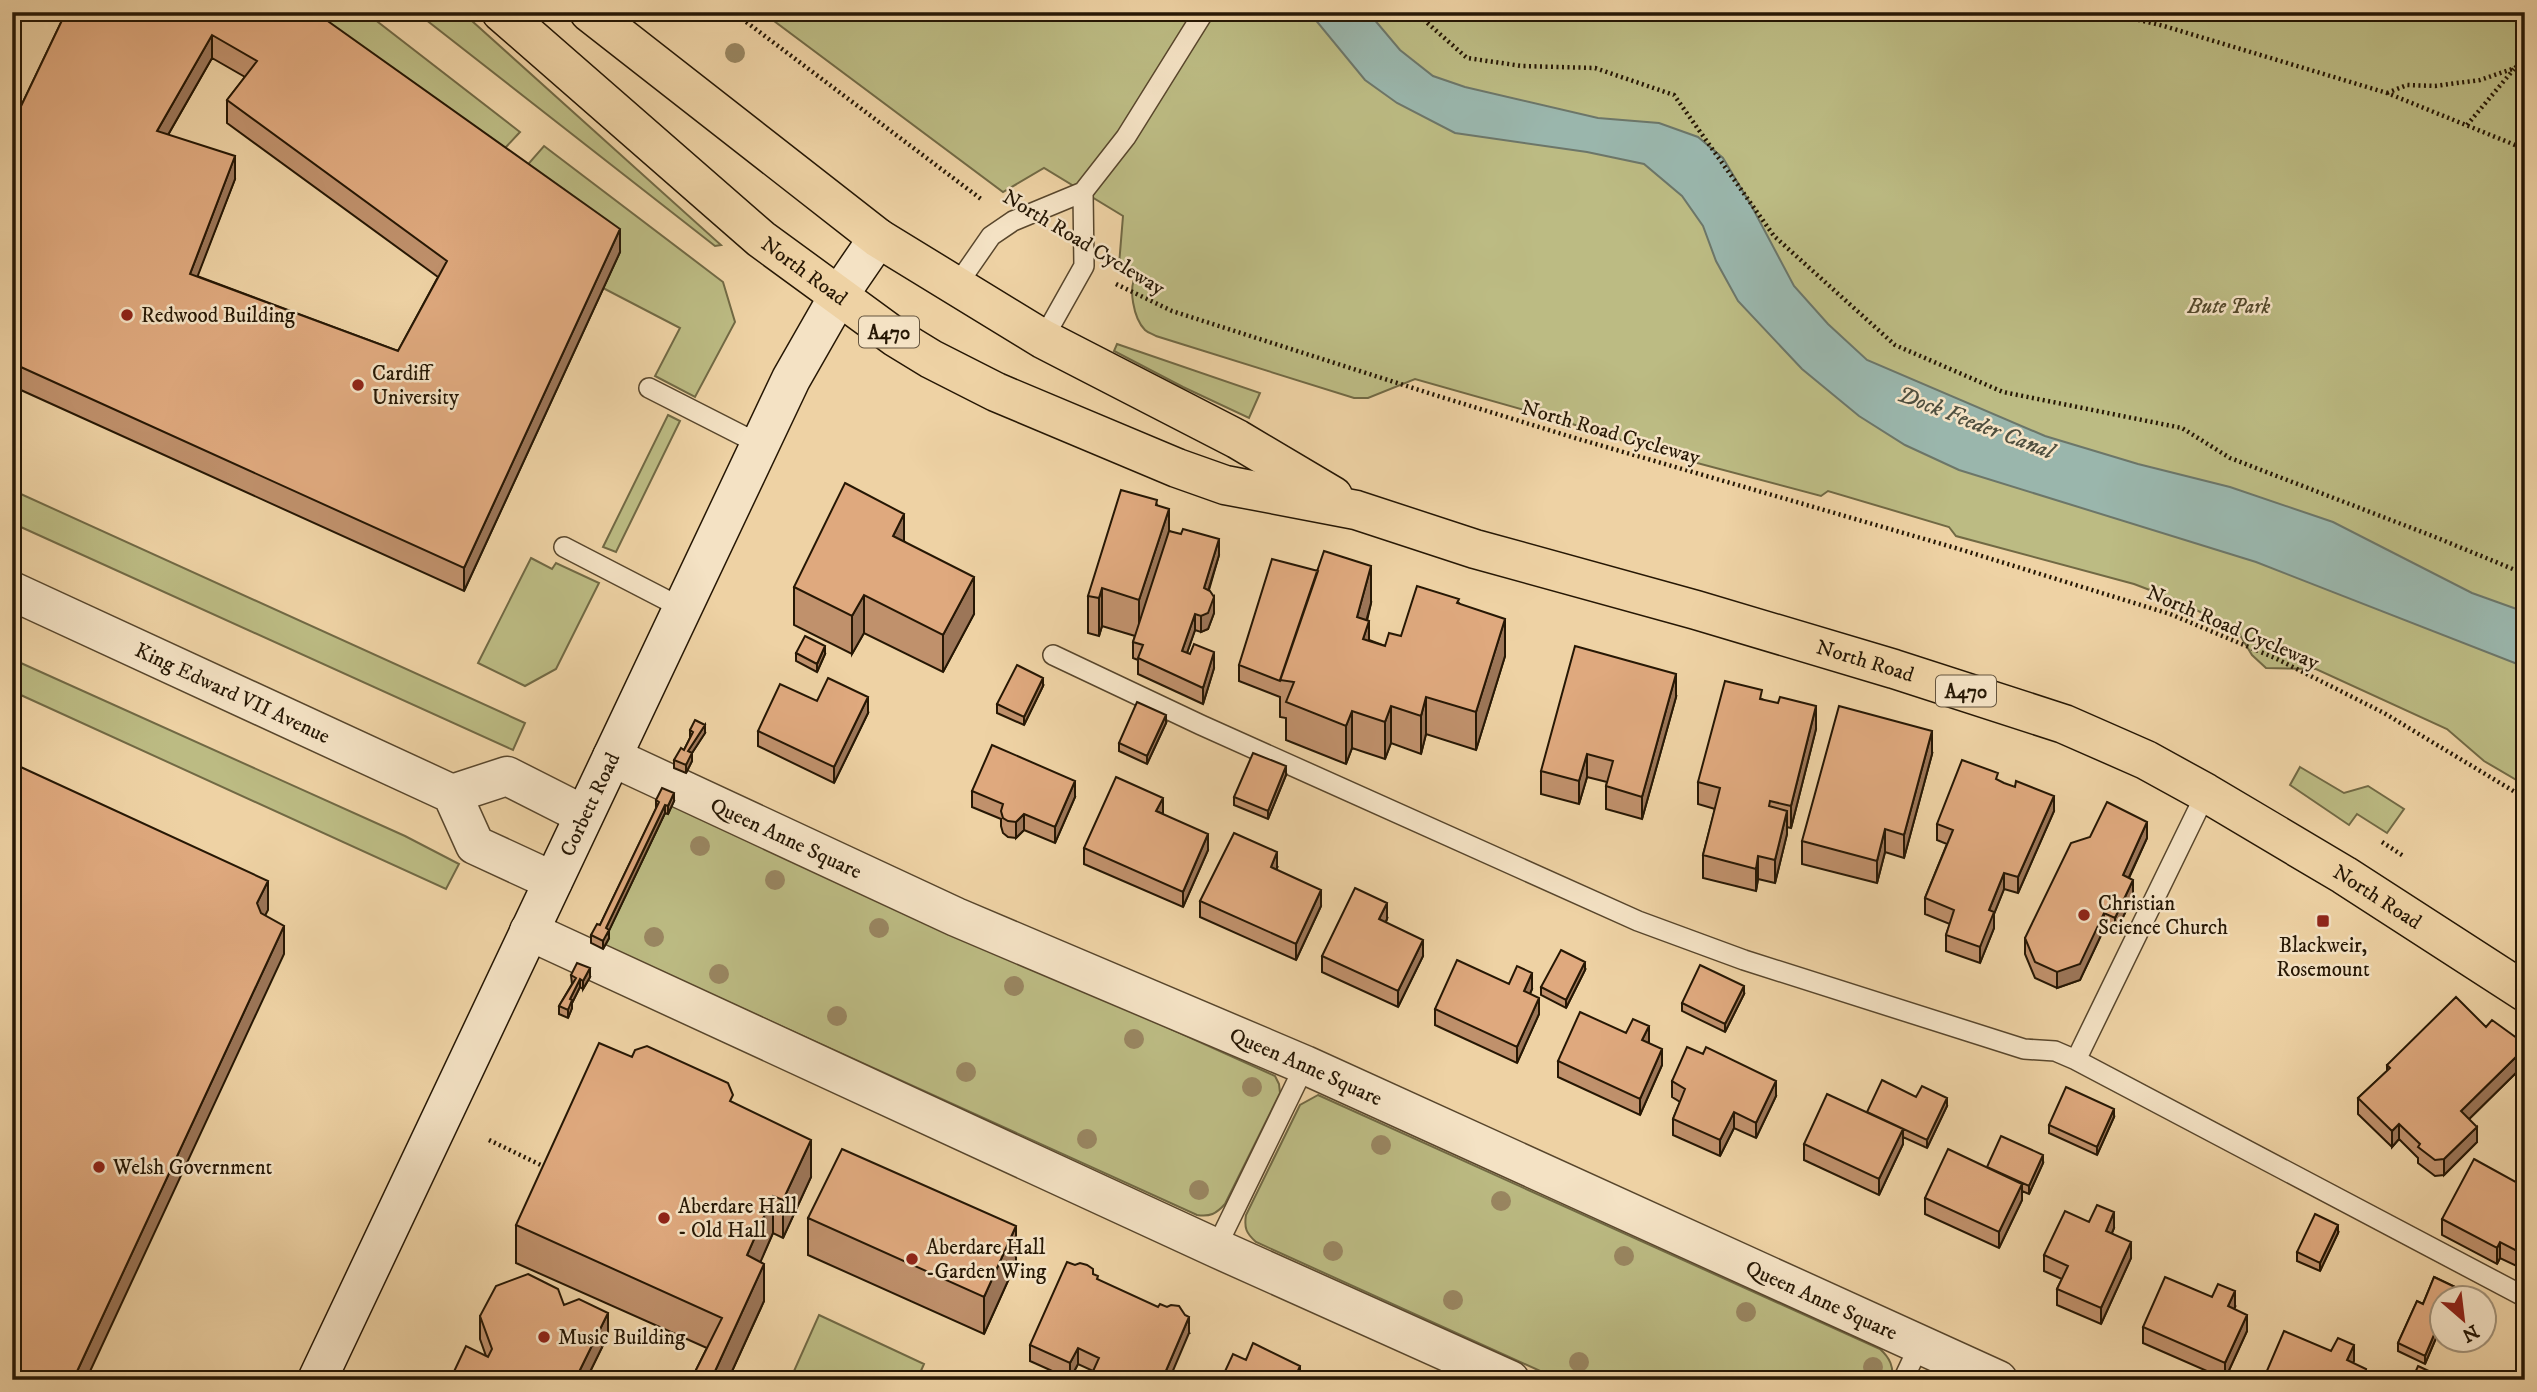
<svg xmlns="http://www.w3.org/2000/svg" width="2537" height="1392" viewBox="0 0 2537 1392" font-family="'IM FELL DW Pica',serif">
  <rect width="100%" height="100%" fill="#eed2a4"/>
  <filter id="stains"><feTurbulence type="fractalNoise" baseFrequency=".00286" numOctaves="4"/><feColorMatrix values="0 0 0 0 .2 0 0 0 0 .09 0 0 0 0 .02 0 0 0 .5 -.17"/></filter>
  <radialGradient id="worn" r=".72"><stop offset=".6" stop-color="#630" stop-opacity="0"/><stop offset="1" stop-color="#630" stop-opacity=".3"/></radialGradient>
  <path fill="#bcbb83" stroke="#716944" stroke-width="2" d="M300 12H365L520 132 493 161Z
    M416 12H462L721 245 715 246Z
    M762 12H2525V785L2484 761 2447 729 2316 669 2266 668 2252 655 2237 630 2176 600 2134 584 1956 536 1949 527 1828 491 1821 496 1667 455 1563 421 1415 379 1368 398H1354L1156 336C1153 334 1148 333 1145 330 1134 319 1127 287 1137 274L1119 265 1123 216 1044 168 1003 192Z
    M544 146 723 282 735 322 695 397 655 376 680 328 603 288 620 251 516 178Z
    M1117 344 1260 393 1249 418 1183 387 1114 351Z
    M668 415 680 421 616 552 603 547Z
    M12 490 525 723 513 750 12 523Z
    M531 558 552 569 556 563 599 583 556 669 525 686 478 663Z
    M12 659 405 836 459 864 446 889 12 691Z
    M2300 767 2344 793 2368 786 2404 809 2387 833 2357 814 2349 825 2290 785Z
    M672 804 1275 1076 1279 1084 1280 1093 1225 1204C1216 1214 1210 1217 1197 1215L605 946 609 939 606 936 665 813 668 814Z
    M1318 1095 1880 1349C1890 1358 1894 1367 1892 1380H1560L1256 1242C1246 1233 1244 1228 1246 1215L1300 1105Z
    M819 1315 924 1364 917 1380H790Z"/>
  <path fill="#9ab6ac" stroke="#6c7669" stroke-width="2" d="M1309 12H1368L1400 50 1433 76 1465 87 1598 118 1659 123 1698 137 1723 158 1751 205 1794 286 1828 324 1867 360 2045 436 2138 464 2230 487 2333 522 2472 593 2525 612V667L2256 562 1959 470 1905 445 1859 416 1802 369 1738 301 1716 261 1703 226 1682 196 1644 164 1587 152 1455 133 1397 103 1365 80Z"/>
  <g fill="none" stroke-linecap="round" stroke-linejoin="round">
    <g stroke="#58462c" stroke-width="22">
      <path id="lane" d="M1083 192 1126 137 1204 12
        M957 285 991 236 1013 221 1083 192
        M1043 339 1084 266 1083 192
        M649 388 759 444
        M564 547 682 608
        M1053 655 1201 725 1638 921 1744 960 2024 1049 2055 1051 2076 1060
        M2206 793 2076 1060 2525 1297
        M1216 1248 1305 1065
        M1903 1380 1920 1344"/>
    </g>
    <g stroke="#58462c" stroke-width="41">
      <g id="street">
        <path id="s1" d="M12 591 452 794 475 845 553 881"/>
        <path id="s2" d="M612 757 956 917 1305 1065 1998 1380"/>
        <path d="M452 794 507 776 584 815"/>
        <path d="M529 931 1216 1248 1510 1380"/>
      </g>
    </g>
    <g stroke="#261704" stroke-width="41">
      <g id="secondary">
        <path id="s3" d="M317 1380 791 379 839 295 878 238"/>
      </g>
    </g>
    <g stroke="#261704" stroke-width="41">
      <g id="primary">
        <path id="s4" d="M501 12 761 239 895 337 931 359 996 392 1177 468 1225 485 1356 510 1475 549 1696 610 1894 669 2064 724 2146 760 2206 793 2344 875 2525 992"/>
        <path d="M589 12 878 238 1043 339 1237 439 1333 496"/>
      </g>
    </g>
    <path stroke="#261704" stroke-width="4.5" stroke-dasharray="2 3.5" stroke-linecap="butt" d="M733 12 981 199
      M1415 12 1467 58 1522 66 1595 68 1674 95 1774 236 1895 345 2003 392 2182 428 2230 458 2435 537 2525 574
      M2106 12 2164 26 2387 93 2525 149
      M2387 93 2407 85 2435 86 2480 80 2515 68 2525 58
      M2467 125 2514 69
      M1116 284 1172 311 1438 396 1575 438 1959 549 2170 614 2275 658 2384 713 2525 798
      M2382 842 2405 857
      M489 1140 547 1168"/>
    <use href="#lane" stroke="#f4e2c4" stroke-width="19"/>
    <use href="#street" stroke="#f4e2c4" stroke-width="38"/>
    <use href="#secondary" stroke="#f4e2c4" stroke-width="38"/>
    <use href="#primary" stroke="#eed2a4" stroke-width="38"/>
  </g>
  <g fill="#998661">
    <circle cx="735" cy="53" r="10"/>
    <circle cx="700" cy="846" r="10"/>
    <circle cx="775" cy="880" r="10"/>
    <circle cx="879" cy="928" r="10"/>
    <circle cx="654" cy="937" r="10"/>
    <circle cx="719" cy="974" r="10"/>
    <circle cx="1014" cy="986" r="10"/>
    <circle cx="837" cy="1016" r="10"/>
    <circle cx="1134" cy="1039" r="10"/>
    <circle cx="966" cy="1072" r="10"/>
    <circle cx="1252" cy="1087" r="10"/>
    <circle cx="1087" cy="1139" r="10"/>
    <circle cx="1381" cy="1145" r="10"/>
    <circle cx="1199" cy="1190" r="10"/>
    <circle cx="1501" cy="1201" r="10"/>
    <circle cx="1333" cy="1251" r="10"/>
    <circle cx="1624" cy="1256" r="10"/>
    <circle cx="1453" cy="1300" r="10"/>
    <circle cx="1746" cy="1312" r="10"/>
    <circle cx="1579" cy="1362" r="10"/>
    <circle cx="1873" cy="1367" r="10"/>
  </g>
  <path fill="#c0916c" stroke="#261704" stroke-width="2" fill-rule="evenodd" d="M66 12H315L620 252 464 591 12 386V125ZM212 58 245 77 227 100V123L438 277 398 351 197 276 235 179 168 135Z
    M1157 505 1169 531 1219 555 1209 590 1214 613 1208 629 1201 632 1195 630 1187 653 1214 668 1203 704 1138 674V660L1133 658V642L1135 636 1102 626 1099 636 1088 633V596Z
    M904 541 974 614 943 672 864 633 852 654 794 625V587Z
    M1371 603 1367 621 1369 640 1385 646 1459 603 1505 656 1476 750 1426 734 1421 754 1391 743 1385 759 1352 748 1346 764 1286 740V718L1280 717V697L1239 681V665Z
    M796 653 825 654 817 672 796 661Z
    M1043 686 1024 725 997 713V704Z
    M1676 697 1642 819 1606 809V786L1607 782 1587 777 1579 804 1541 794V771Z
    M1762 699 1816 729 1791 828 1787 827V834L1775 883 1758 879 1756 891 1703 878V855L1715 809 1698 804V782Z
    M868 713 834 783 758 746V731Z
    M1166 723 1147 764 1119 751V743Z
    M690 730 705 733 692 753V761L686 773 674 768V760L684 750 690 738Z
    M1932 754 1904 858 1885 852 1877 883 1802 864V841Z
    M1286 775 1268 819 1234 805V797Z
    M1998 781 2054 811 2018 893 2004 889 1994 914V928L1980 963 1946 951V935L1950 924 1925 914V898L1947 844 1937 840V824Z
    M972 791 1075 797 1055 843 1024 830 1016 838 1008 837 1003 833 1001 826V819L972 807Z
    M656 800 674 801 668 814 665 813 609 930V938L603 949 591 943V935L600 925 656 809Z
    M1162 814 1208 850 1183 907 1084 864V848Z
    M2147 838 2129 878 2133 896 2115 934 2104 929 2080 980 2057 988 2035 978 2025 954V938Z
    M1277 868 1276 870 1321 906 1296 960 1200 917V901Z
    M1387 919 1386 922 1423 956 1398 1007 1322 972V956Z
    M1585 970 1566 1008 1541 995V987Z
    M571 975 590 977 583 989 580 987 572 1003V1008L568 1018 559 1014V1006L572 984Z
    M1509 984 1532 989 1530 994 1539 1014 1517 1063 1435 1025V1009Z
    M1744 994 1725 1032 1682 1011V1003Z
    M2486 1027 2525 1064 2469 1119 2477 1142 2444 1175 2435 1176 2418 1163V1158L2399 1139 2392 1147 2358 1114V1098L2387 1071V1065Z
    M1626 1033 1649 1041V1043L1662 1065 1640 1115 1558 1077V1061Z
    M1672 1081 1776 1096 1756 1138 1734 1128 1720 1156 1673 1135V1119L1680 1102 1672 1097Z
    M1916 1097 1947 1106 1927 1148 1903 1137V1144L1879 1195 1804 1160V1144L1867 1112Z
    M733 1103 811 1177 783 1238 773 1233 760 1262 764 1301 728 1380H691L707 1348 516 1263V1225Z
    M2114 1117 2097 1155 2049 1133V1125Z
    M2043 1163 2029 1194 2022 1191V1200L1999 1248 1925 1214V1198L1987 1168Z
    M2525 1187V1270L2500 1258 2497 1264 2442 1235V1219Z
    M808 1218 1016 1263 984 1334 808 1255Z
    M2089 1222 2114 1228 2112 1233 2131 1258 2101 1324 2057 1305V1289L2062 1279 2044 1271V1255Z
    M2338 1233 2320 1271 2297 1261V1252Z
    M1093 1274 1098 1280 1189 1333 1093 1371 1078 1364 1070 1379 1030 1361V1345Z
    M2434 1277 2455 1287V1295L2454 1298H2442V1324L2425 1364 2398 1351V1343L2417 1301 2423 1304Z
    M564 1305 608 1335 586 1380H450L486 1356 480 1339V1316Z
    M2235 1307 2234 1309 2247 1331 2225 1379 2143 1343V1327Z"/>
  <path fill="#9c7658" stroke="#261704" stroke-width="2" d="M212 35V58L157 154V131Z
    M235 156V179L190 296V274Z
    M620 229V252L464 591V568Z
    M1169 509V547L1139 637V600Z
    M904 514V551L893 536Z
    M1219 539V555L1204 604V588Z
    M1371 566V603L1357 655V617Z
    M974 577V614L943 672V635Z
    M1102 588V626L1099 636V598Z
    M864 595V633L852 654V616Z
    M1214 597V613L1208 629 1201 632V616Z
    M1195 614V630L1182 667V651Z
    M1505 619V656L1476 750V712Z
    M1369 621V659L1363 639Z
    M825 646V654L817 672V664Z
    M1214 652V668L1203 704V688Z
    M1676 674V697L1642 819V797Z
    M1043 678V686L1024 725V717Z
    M868 697V713L834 783V767Z
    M1426 697V734L1421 754V716Z
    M1391 706V743L1385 759V722Z
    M1816 706V729L1791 828V806Z
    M1352 711V748L1346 764V726Z
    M1166 715V723L1147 764V756Z
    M705 725V733L692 753V761L686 773V765L688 751Z
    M1932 731V754L1904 858V835Z
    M1587 754V777L1579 804V781Z
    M1286 766V775L1268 819V811Z
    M1075 781V797L1055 843V827Z
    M674 793V801L668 814V806Z
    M2054 796V811L2018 893V877Z
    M1163 798V814L1156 811Z
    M665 805V813L607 935 609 930V938L603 949V941L606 928Z
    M1787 811V834L1775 883V860Z
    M1024 814V830L1016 838V822Z
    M2147 822V838L2123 890V875Z
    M1885 829V852L1877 883V861Z
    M1208 834V850L1183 907V892Z
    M1277 852V868L1271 883V867Z
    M1758 856V879L1756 891V869Z
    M2004 873V889L1994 914V928L1980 963V947L1989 910Z
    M2133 880V896L2115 934V918Z
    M268 881V910L257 931V903Z
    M1321 890V906L1296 960V944Z
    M1387 903V919L1379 935V919Z
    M2104 913V929L2080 980 2057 988V972Z
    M284 926V954L86 1380H73Z
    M1423 940V956L1398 1007V991Z
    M1585 962V970L1566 1008V1000Z
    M590 968V977L583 989V981Z
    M1532 973V989L1524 1007V991Z
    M580 979V987L572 1003V1008L568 1018V1010L570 999Z
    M1744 986V994L1725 1032V1024Z
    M1539 998V1014L1517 1063V1047Z
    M1649 1026V1041L1642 1056V1040Z
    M2525 1048V1064L2461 1127V1111Z
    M1662 1049V1065L1640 1115V1099Z
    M1776 1081V1096L1756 1138V1123Z
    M1947 1098V1106L1927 1148V1140Z
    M2114 1109V1117L2097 1155V1147Z
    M1734 1112V1128L1720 1156V1140Z
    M2399 1124V1139L2392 1147V1131Z
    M2477 1127V1142L2444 1175V1159Z
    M1903 1129V1144L1879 1195V1179Z
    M811 1140V1177L783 1238V1200Z
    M2043 1155V1163L2029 1194V1186Z
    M2022 1184V1200L1999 1248V1232Z
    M773 1196V1233L747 1293V1255Z
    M2114 1212V1228L2106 1247V1231Z
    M2338 1225V1233L2320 1271V1263Z
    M1016 1226V1263L984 1334V1297Z
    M2131 1242V1258L2101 1324V1308Z
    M2500 1242V1258L2497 1264V1248Z
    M764 1264V1301L728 1380H711Z
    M2455 1287V1295L2454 1298H2451Z
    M2235 1291V1307L2228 1322V1306Z
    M608 1313V1335L586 1380H575Z
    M2247 1315V1331L2225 1379V1363Z
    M2442 1316V1324L2425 1364V1356Z
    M1189 1317V1333L1169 1380H1162Z
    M2354 1345V1361L2347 1376V1360Z
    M1078 1348V1364L1070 1379V1363Z
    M1300 1366V1380H1294Z
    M2366 1369V1380H2361Z"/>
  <path fill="#dfa97e" stroke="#261704" stroke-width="2" fill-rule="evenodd" d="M66 12H315L620 229 464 568 12 363V125ZM212 35 257 61 227 100 447 261 398 351 190 274 235 156 157 131Z
    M845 483 904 514 893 536 974 577 943 635 864 595 852 616 794 587Z
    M1121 490 1157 500 1156 505 1169 509 1139 600 1102 588 1099 598 1088 596Z
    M1183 529 1219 539 1204 588 1210 591 1214 597 1208 613 1201 616 1195 614 1182 651 1190 654 1194 644 1214 652 1203 688 1138 658 1143 645 1133 642 1169 531 1181 534Z
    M1324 551 1371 566 1357 617 1369 621 1363 639 1385 646 1389 633 1401 636 1417 586 1459 599 1457 603 1505 619 1476 712 1426 697 1421 716 1391 706 1385 722 1352 711 1346 726 1286 702 1294 682 1280 680Z
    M1272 559 1318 571 1280 681 1239 665Z
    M805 636 825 646 817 664 796 653Z
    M1575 646 1676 674 1642 797 1606 786 1613 761 1587 754 1579 781 1541 771Z
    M1017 665 1043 678 1024 717 997 704Z
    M828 678 868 697 834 767 758 731 780 684 817 701Z
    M1725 681 1762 690 1760 699 1778 703 1780 697 1816 706 1791 806 1770 801 1769 806 1787 811 1775 860 1758 856 1756 869 1703 855 1720 788 1698 782Z
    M1137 702 1166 715 1147 756 1119 743Z
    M1839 706 1932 731 1904 835 1885 829 1877 861 1802 841Z
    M695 720 705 725 688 751 692 753 686 765 674 760 681 748 684 750 693 732 690 730Z
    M992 745 1075 781 1055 827 1024 814 1016 822 1008 821 1003 818 1001 811 1003 804 972 791Z
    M1253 753 1286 766 1268 811 1234 797Z
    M1962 760 1998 773 1996 779 2004 783 2015 787 2016 781 2054 796 2018 877 2004 873 1989 910 1994 912 1980 947 1946 935 1954 910 1925 898 1953 830 1937 824Z
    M12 763 268 881 257 903 261 913 284 926 73 1380H12Z
    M1116 777 1163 798 1156 811 1208 834 1183 892 1084 848Z
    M662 788 674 793 668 806 665 805 606 928 609 930 603 941 591 935 597 924 600 925 659 802 656 800Z
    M2107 802 2147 822 2123 875 2133 880 2115 918 2104 913 2080 964 2057 972 2035 962 2025 938 2071 843 2090 837Z
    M1234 833 1277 852 1271 867 1321 890 1296 944 1200 901Z
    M1355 888 1387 903 1379 919 1423 940 1398 991 1322 956Z
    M1561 950 1585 962 1566 1000 1541 987Z
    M1457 960 1509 984 1517 966 1532 973 1524 991 1539 998 1517 1047 1435 1009Z
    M577 963 590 968 583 981 580 979 570 999 572 1000 568 1010 559 1006 576 978 571 975Z
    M1700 965 1744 986 1725 1024 1682 1003Z
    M2456 997 2486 1027 2492 1020 2525 1044V1048L2461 1111 2477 1127 2444 1159 2435 1160 2418 1147 2420 1144 2399 1124 2392 1131 2358 1098 2390 1068 2387 1065Z
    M1580 1012 1626 1033 1633 1019 1649 1026 1642 1040 1662 1049 1640 1099 1558 1061Z
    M599 1043 632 1057 635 1050 647 1046 728 1083 733 1095 730 1101 811 1140 783 1200 773 1196 747 1255 764 1264 711 1380H691L722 1318 516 1225Z
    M1687 1047 1703 1054 1706 1047 1776 1081 1756 1123 1734 1112 1720 1140 1673 1119 1685 1089 1672 1081Z
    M1882 1080 1916 1097 1922 1086 1947 1098 1927 1140 1867 1112Z
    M2066 1087 2114 1109 2097 1147 2049 1125Z
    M1827 1094 1903 1129 1879 1179 1804 1144Z
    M2001 1136 2043 1155 2029 1186 1987 1167Z
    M842 1149 1016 1226 984 1297 808 1218Z
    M1948 1149 2022 1184 1999 1232 1925 1198Z
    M2474 1159 2525 1187V1255L2500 1242 2497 1248 2442 1219Z
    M2097 1205 2114 1212 2106 1231 2131 1242 2101 1308 2057 1289 2068 1266 2044 1255 2065 1211 2089 1222Z
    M2315 1214 2338 1225 2320 1263 2297 1252Z
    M1067 1262 1075 1265 1080 1263 1087 1265 1093 1269V1274L1098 1276 1097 1279 1158 1307 1160 1304 1167 1307 1171 1305 1179 1306 1185 1315 1189 1317 1162 1380H1089L1099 1358 1078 1348 1070 1363 1030 1345Z
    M528 1274 558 1289 564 1305 579 1299 608 1313 575 1380H450L466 1346 488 1357 492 1349 480 1316 496 1286Z
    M2165 1277 2212 1297 2218 1284 2235 1291 2228 1306 2247 1315 2225 1363 2143 1327Z
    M2434 1277 2455 1287 2451 1298H2442V1316L2425 1356 2398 1343 2417 1301 2423 1304Z
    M2284 1331 2331 1351 2338 1338 2354 1345 2347 1360 2366 1369 2361 1380H2263Z
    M1253 1343 1300 1366 1294 1380H1221L1233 1354 1246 1360Z
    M2418 1366 2448 1380H2412Z
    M2461 1376 2469 1380H2459Z"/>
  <g fill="#8f2418" stroke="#f4e2c4" stroke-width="2.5">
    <circle cx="127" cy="315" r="7"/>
    <circle cx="358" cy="385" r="7"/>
    <circle cx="2084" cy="915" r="7"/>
    <rect x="2316" y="914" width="14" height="14" rx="3.5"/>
    <circle cx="99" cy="1167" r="7"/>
    <circle cx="664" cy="1218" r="7"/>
    <circle cx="912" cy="1259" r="7"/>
    <circle cx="544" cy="1337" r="7"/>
  </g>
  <g text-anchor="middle" stroke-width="5" stroke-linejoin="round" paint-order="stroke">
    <g fill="#f4e2c4" stroke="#64543e" stroke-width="2">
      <rect x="859" y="316.5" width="60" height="31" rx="5"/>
      <rect x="1936" y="675.5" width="60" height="31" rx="5"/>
    </g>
    <g font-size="19" font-weight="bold" fill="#261704">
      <text x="889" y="339">A470</text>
      <text x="1966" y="698">A470</text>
    </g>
    <g font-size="21" fill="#261704" stroke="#f4e2c4">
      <text transform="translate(1084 242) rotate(31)" y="7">North Road Cycleway</text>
      <text dy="7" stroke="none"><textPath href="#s4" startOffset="399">North Road</textPath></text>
      <text transform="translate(1611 432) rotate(16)" y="7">North Road Cycleway</text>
      <text transform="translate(2233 627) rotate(23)" y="7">North Road Cycleway</text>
      <text dy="7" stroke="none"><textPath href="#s4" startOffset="1538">North Road</textPath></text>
      <text dy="7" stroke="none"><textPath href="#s1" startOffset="243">King Edward VII Avenue</textPath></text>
      <text dy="7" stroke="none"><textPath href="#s3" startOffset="637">Corbett Road</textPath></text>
      <text dy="7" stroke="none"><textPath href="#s2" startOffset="192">Queen Anne Square</textPath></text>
      <text dy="7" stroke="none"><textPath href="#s4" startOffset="2105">North Road</textPath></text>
      <text dy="7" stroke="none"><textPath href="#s2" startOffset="760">Queen Anne Square</textPath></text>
      <text dy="7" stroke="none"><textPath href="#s2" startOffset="1326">Queen Anne Square</textPath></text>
    </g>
    <g font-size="21" font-style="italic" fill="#53482a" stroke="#f4e2c4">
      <text x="2229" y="313">Bute Park</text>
    </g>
    <g font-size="21" fill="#261704" stroke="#f4e2c4" text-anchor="start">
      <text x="141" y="322">Redwood Building</text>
      <text x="372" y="380">Cardiff<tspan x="372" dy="24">University</tspan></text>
      <text x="2098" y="910">Christian<tspan x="2098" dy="24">Science Church</tspan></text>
      <text x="2323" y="952" text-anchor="middle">Blackweir,<tspan x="2323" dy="24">Rosemount</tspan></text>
      <text x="113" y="1174">Welsh Government</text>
      <text x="678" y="1213">Aberdare Hall<tspan x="678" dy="24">- Old Hall</tspan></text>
      <text x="926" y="1254">Aberdare Hall<tspan x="926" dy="24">-Garden Wing</tspan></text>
      <text x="558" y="1344">Music Building</text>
    </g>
    <g font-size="23" font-style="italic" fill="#4f4f3f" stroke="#f4e2c4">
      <text transform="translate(1976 422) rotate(21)" y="8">Dock Feeder Canal</text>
    </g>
  </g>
  <rect width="2537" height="1392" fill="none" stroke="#eed2a4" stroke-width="42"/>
  <rect x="14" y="14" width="2509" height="1364" fill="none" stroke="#261704" stroke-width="3.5"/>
  <rect x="21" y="21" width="2495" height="1350" fill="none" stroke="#261704" stroke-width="2"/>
  <g transform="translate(2463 1319) rotate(152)"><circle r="33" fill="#f4e2c4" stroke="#a29177" stroke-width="2"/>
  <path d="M0-5L12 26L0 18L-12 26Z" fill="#8f2418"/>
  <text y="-10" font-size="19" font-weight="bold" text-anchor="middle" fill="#261704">N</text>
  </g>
  <rect width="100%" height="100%" filter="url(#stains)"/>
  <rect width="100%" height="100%" fill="url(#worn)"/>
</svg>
